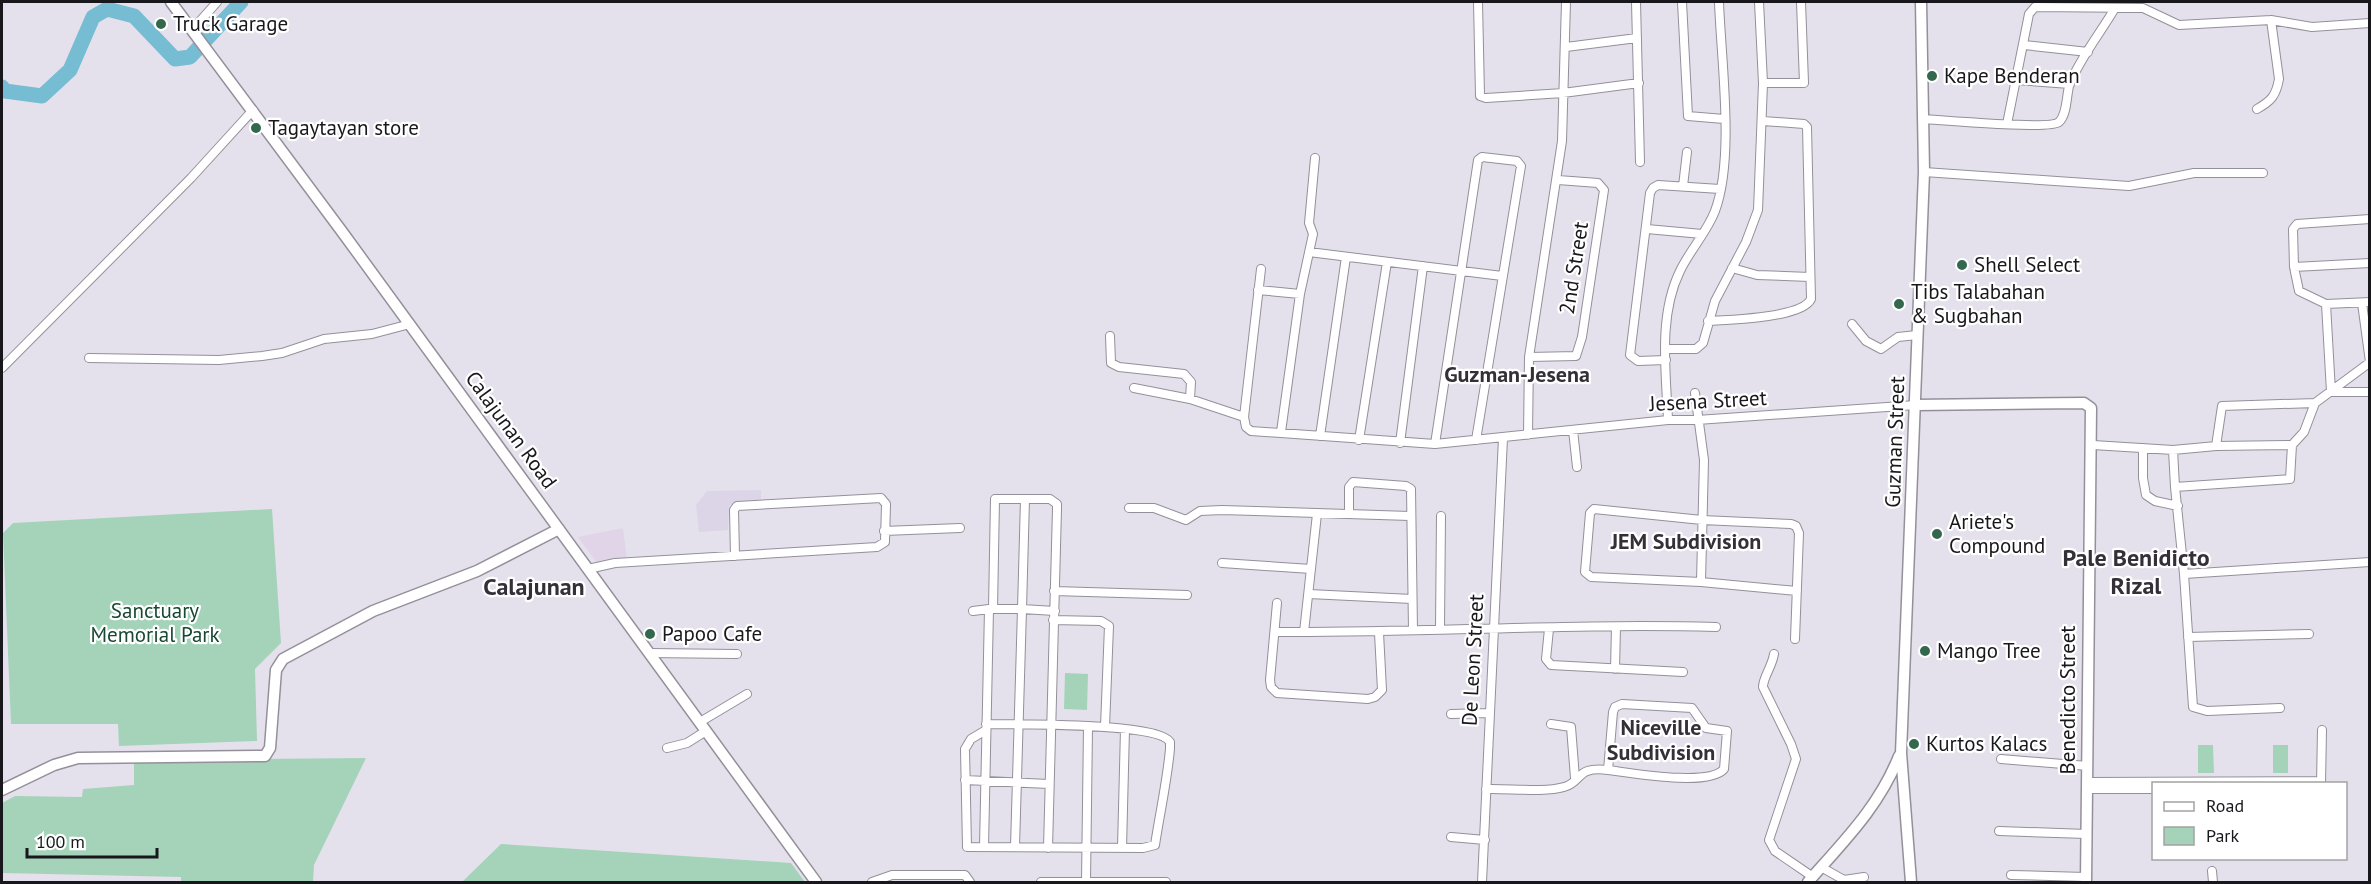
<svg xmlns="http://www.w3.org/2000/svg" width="2371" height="884" viewBox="0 0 2371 884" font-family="'PT Sans',sans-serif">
  <rect width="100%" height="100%" fill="#e5e1ec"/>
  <path fill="#e1d4e8" d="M623 528 627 559 597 563 578 537Z"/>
  <path fill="#dcd5e7" d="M761 490V502L729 505 728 530 699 532 696 505 707 491Z"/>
  <path fill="#a4d3b9" d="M272 509 281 643 255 669 257 741 119 746 118 724H11L3 533 13 523Z
    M1065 673 1088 674 1087 710 1064 709Z
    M2198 745H2213L2214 773H2198Z
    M2273 745H2288V773H2273Z
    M366 758 314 865 313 882H181V877L2 873V803L15 796 82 797 83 789 134 785V760Z
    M501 844 791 863 805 882H462Z"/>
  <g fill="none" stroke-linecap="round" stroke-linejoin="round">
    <path stroke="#76bcd3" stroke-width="15" d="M2 87 5 91 42 96 70 70 93 17 107 9 134 16 175 59 190 57 241 2"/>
    <g stroke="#94909a" stroke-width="10">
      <path id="street" d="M1478 2 1480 96 1486 98 1563 93 1639 83
        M1636 2 1640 162
        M1682 2 1688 116 1724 119
        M193 29 217 2
        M2024 45 2088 52
        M1566 47 1637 38
        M2017 80 2070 84
        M1763 83H1804L1801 2
        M2257 109C2271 101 2276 96 2279 79L2271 20
        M1923 119C1942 120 2050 130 2059 122 2068 114 2066 93 2070 83 2081 57 2101 32 2115 8
        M2007 124 2029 14 2035 7 2143 8 2179 25 2271 20 2312 27 2370 23
        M1924 172 2129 186 2194 173H2263
        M1683 186 1687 152
        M2370 219 2297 224 2293 229 2294 267 2299 291 2326 304 2331 392H2370
        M1647 229 1702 234
        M1309 252 1502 276
        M2294 267 2370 263
        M1732 268 1757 275 1810 277
        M1261 269 1244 417 1246 427 1251 431 1435 444 1668 420H1697L1916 405
        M1258 290 1300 294
        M2362 303 2370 362
        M2326 304 2370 302
        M1708 321C1728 320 1802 318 1811 299L1807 127 1804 124 1763 121
        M1852 324 1866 341 1881 349 1898 337 1917 335
        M1110 336 1111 363 1119 367 1184 374 1191 382 1190 399
        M1665 349H1696L1703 343 1715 301 1746 242 1758 210 1763 83 1759 2
        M1529 357 1576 356 1582 337 1604 190 1598 183 1558 180
        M89 358 219 360 262 356 282 353 324 339 372 334 410 324
        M1666 360 1638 361 1630 355 1650 193 1653 188 1658 185 1720 189
        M2 368 191 178 253 110
        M1134 388 1190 399 1244 417
        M1695 393 1704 460 1701 582
        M1668 420C1666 371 1658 316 1680 271 1690 250 1707 232 1715 211 1735 158 1721 60 1719 2
        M1573 430 1577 467
        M1281 432 1300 294 1313 234 1309 223 1315 158
        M1528 435 1529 357 1562 141 1566 2
        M1320 436 1346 257
        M1359 440 1387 262
        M1400 443 1423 266
        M1435 444 1478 160 1482 157 1517 161 1521 166 1476 440
        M2093 445 2173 450 2216 446 2292 445
        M2216 446 2222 406 2315 403
        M2143 448V478L2146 495 2155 501 2178 506
        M2173 450 2175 487
        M1129 508H1154L1186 520 1200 511 1222 510 1410 516
        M1349 513V487L1353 482 1406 486 1411 489 1413 630
        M884 531 960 528
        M1222 563 1311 569
        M588 569 615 563 877 547 885 542 886 504 881 498 737 506 734 510 735 556
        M2184 574 2370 562
        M1054 591 1187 595
        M1309 594 1412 599
        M1277 603 1270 680 1271 687 1277 693 1368 699 1375 697 1382 690 1379 633
        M993 609 995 499H1025
        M973 611 989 609
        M1053 620 1101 621 1109 626 1105 727
        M1440 628 1441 516
        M1549 629 1546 659 1551 665 1683 672
        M1276 632C1422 633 1569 623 1716 627
        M1304 632 1317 514
        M2188 637 2309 634
        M1795 639 1799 533 1796 526 1791 524 1702 520 1594 509 1590 513 1585 572 1591 577 1701 582 1797 591
        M649 653 737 654
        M1774 654C1772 667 1763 677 1763 687L1791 744 1796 759 1769 840 1775 851 1813 877
        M1615 669 1616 627
        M2280 708 2207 711 2193 707 2184 574 2175 487 2290 479 2292 445 2304 432 2315 403 2369 363
        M1451 714 1489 713
        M700 722 747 694
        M1551 724 1571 727 1575 778
        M986 730 971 739 965 749 967 847 1143 848 1155 845C1160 812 1167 782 1170 749V742C1158 722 1015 725 986 724
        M667 748 687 743 706 731
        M2001 759 2088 766
        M965 780 1049 784
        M2088 782 2321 781
        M2321 784 2322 730
        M1486 789C1508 788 1543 793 1564 787 1583 782 1575 766 1608 770 1632 773 1709 787 1724 769L1727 731 1706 728 1692 708 1622 704 1615 707 1613 712 1608 770
        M2088 789H2154
        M1999 831 2087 834
        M1451 837 1485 840
        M984 847 989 609H1022L1025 499H1050L1057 504V509L1048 848
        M1015 847 1022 609 1055 611
        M1122 848 1125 729
        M1821 867 1844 880 1864 877
        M2212 871 2213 882
        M2011 875 2086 877
        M872 882 892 875H965L970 882
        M1041 882H1166
        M1086 882 1088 727
        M1482 882 1503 438"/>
    </g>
    <g stroke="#94909a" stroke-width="13">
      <path id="secondary" d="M171 2 343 233 816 882
        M1916 405 2084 403 2091 408 2086 882
        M2 790 54 765 78 758 265 756 270 748 276 670 283 659 373 611 477 571 559 529
        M1808 882C1843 842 1879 807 1899 756
        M1911 882 1901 753 1924 172 1921 2"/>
    </g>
    <use href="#street" stroke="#fff" stroke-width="8"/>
    <use href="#secondary" stroke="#fff" stroke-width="10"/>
  </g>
  <g fill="#33684e" stroke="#fff" stroke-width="2">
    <circle cx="161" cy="24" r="6"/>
    <circle cx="1932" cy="76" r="6"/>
    <circle cx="256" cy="128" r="6"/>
    <circle cx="1962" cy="265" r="6"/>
    <circle cx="1899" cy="304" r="6"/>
    <circle cx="1937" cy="534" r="6"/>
    <circle cx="650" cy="634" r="6"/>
    <circle cx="1925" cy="651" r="6"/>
    <circle cx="1914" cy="744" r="6"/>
  </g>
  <g text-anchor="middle" stroke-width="4.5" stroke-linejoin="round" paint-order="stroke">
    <g font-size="21" fill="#18171b" stroke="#fff" text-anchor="start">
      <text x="173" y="31">Truck Garage</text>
      <text x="1944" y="83">Kape Benderan</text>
      <text x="268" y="135">Tagaytayan store</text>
      <text x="1974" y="272">Shell Select</text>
      <text x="1911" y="299">Tibs Talabahan<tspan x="1911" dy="24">&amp; Sugbahan</tspan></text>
      <text x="1949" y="529">Ariete's<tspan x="1949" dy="24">Compound</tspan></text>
      <text x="662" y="641">Papoo Cafe</text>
      <text x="1937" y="658">Mango Tree</text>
      <text x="1926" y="751">Kurtos Kalacs</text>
    </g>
    <g font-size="21" fill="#18171b" stroke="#fff">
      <text transform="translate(1574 268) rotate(-81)" y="7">2nd Street</text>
      <text transform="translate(1708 401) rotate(-3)" y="7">Jesena Street</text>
      <text transform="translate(511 430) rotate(54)" y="7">Calajunan Road</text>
      <text transform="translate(1895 442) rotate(-88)" y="7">Guzman Street</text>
      <text transform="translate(1473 660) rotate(-87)" y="7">De Leon Street</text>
      <text transform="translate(2068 700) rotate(-90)" y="7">Benedicto Street</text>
    </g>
    <g font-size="21" fill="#184832" stroke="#fff">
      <text x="155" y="618">Sanctuary<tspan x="155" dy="24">Memorial Park</tspan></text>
    </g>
    <g font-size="22" font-weight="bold" fill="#333038" stroke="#fff">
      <text x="1517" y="382">Guzman-Jesena</text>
      <text x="1686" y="549">JEM Subdivision</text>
      <text x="1661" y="735">Niceville<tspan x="1661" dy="25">Subdivision</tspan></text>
    </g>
    <g font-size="24" font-weight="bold" fill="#333038" stroke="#fff">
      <text x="2136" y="566">Pale Benidicto<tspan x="2136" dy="28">Rizal</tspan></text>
      <text x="534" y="595">Calajunan</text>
    </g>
  </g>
  <rect width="2371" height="884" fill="none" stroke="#18171b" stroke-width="6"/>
  <rect x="2152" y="782" width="195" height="78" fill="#ffffff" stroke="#a3a2a4" stroke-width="1.5"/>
  <rect x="2164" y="802" width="30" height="9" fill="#ffffff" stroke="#a3a2a4" stroke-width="1.5"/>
  <text x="2206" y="812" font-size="18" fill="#18171b">Road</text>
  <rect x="2164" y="827" width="30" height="18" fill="#a4d3b9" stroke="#a3a2a4" stroke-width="1.5"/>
  <text x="2206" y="842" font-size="18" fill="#18171b">Park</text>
  <path d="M27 848v9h130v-9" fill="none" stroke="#18171b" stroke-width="3"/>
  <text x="36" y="848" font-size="18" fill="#18171b" stroke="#ffffff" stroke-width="4.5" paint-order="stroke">100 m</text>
</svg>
